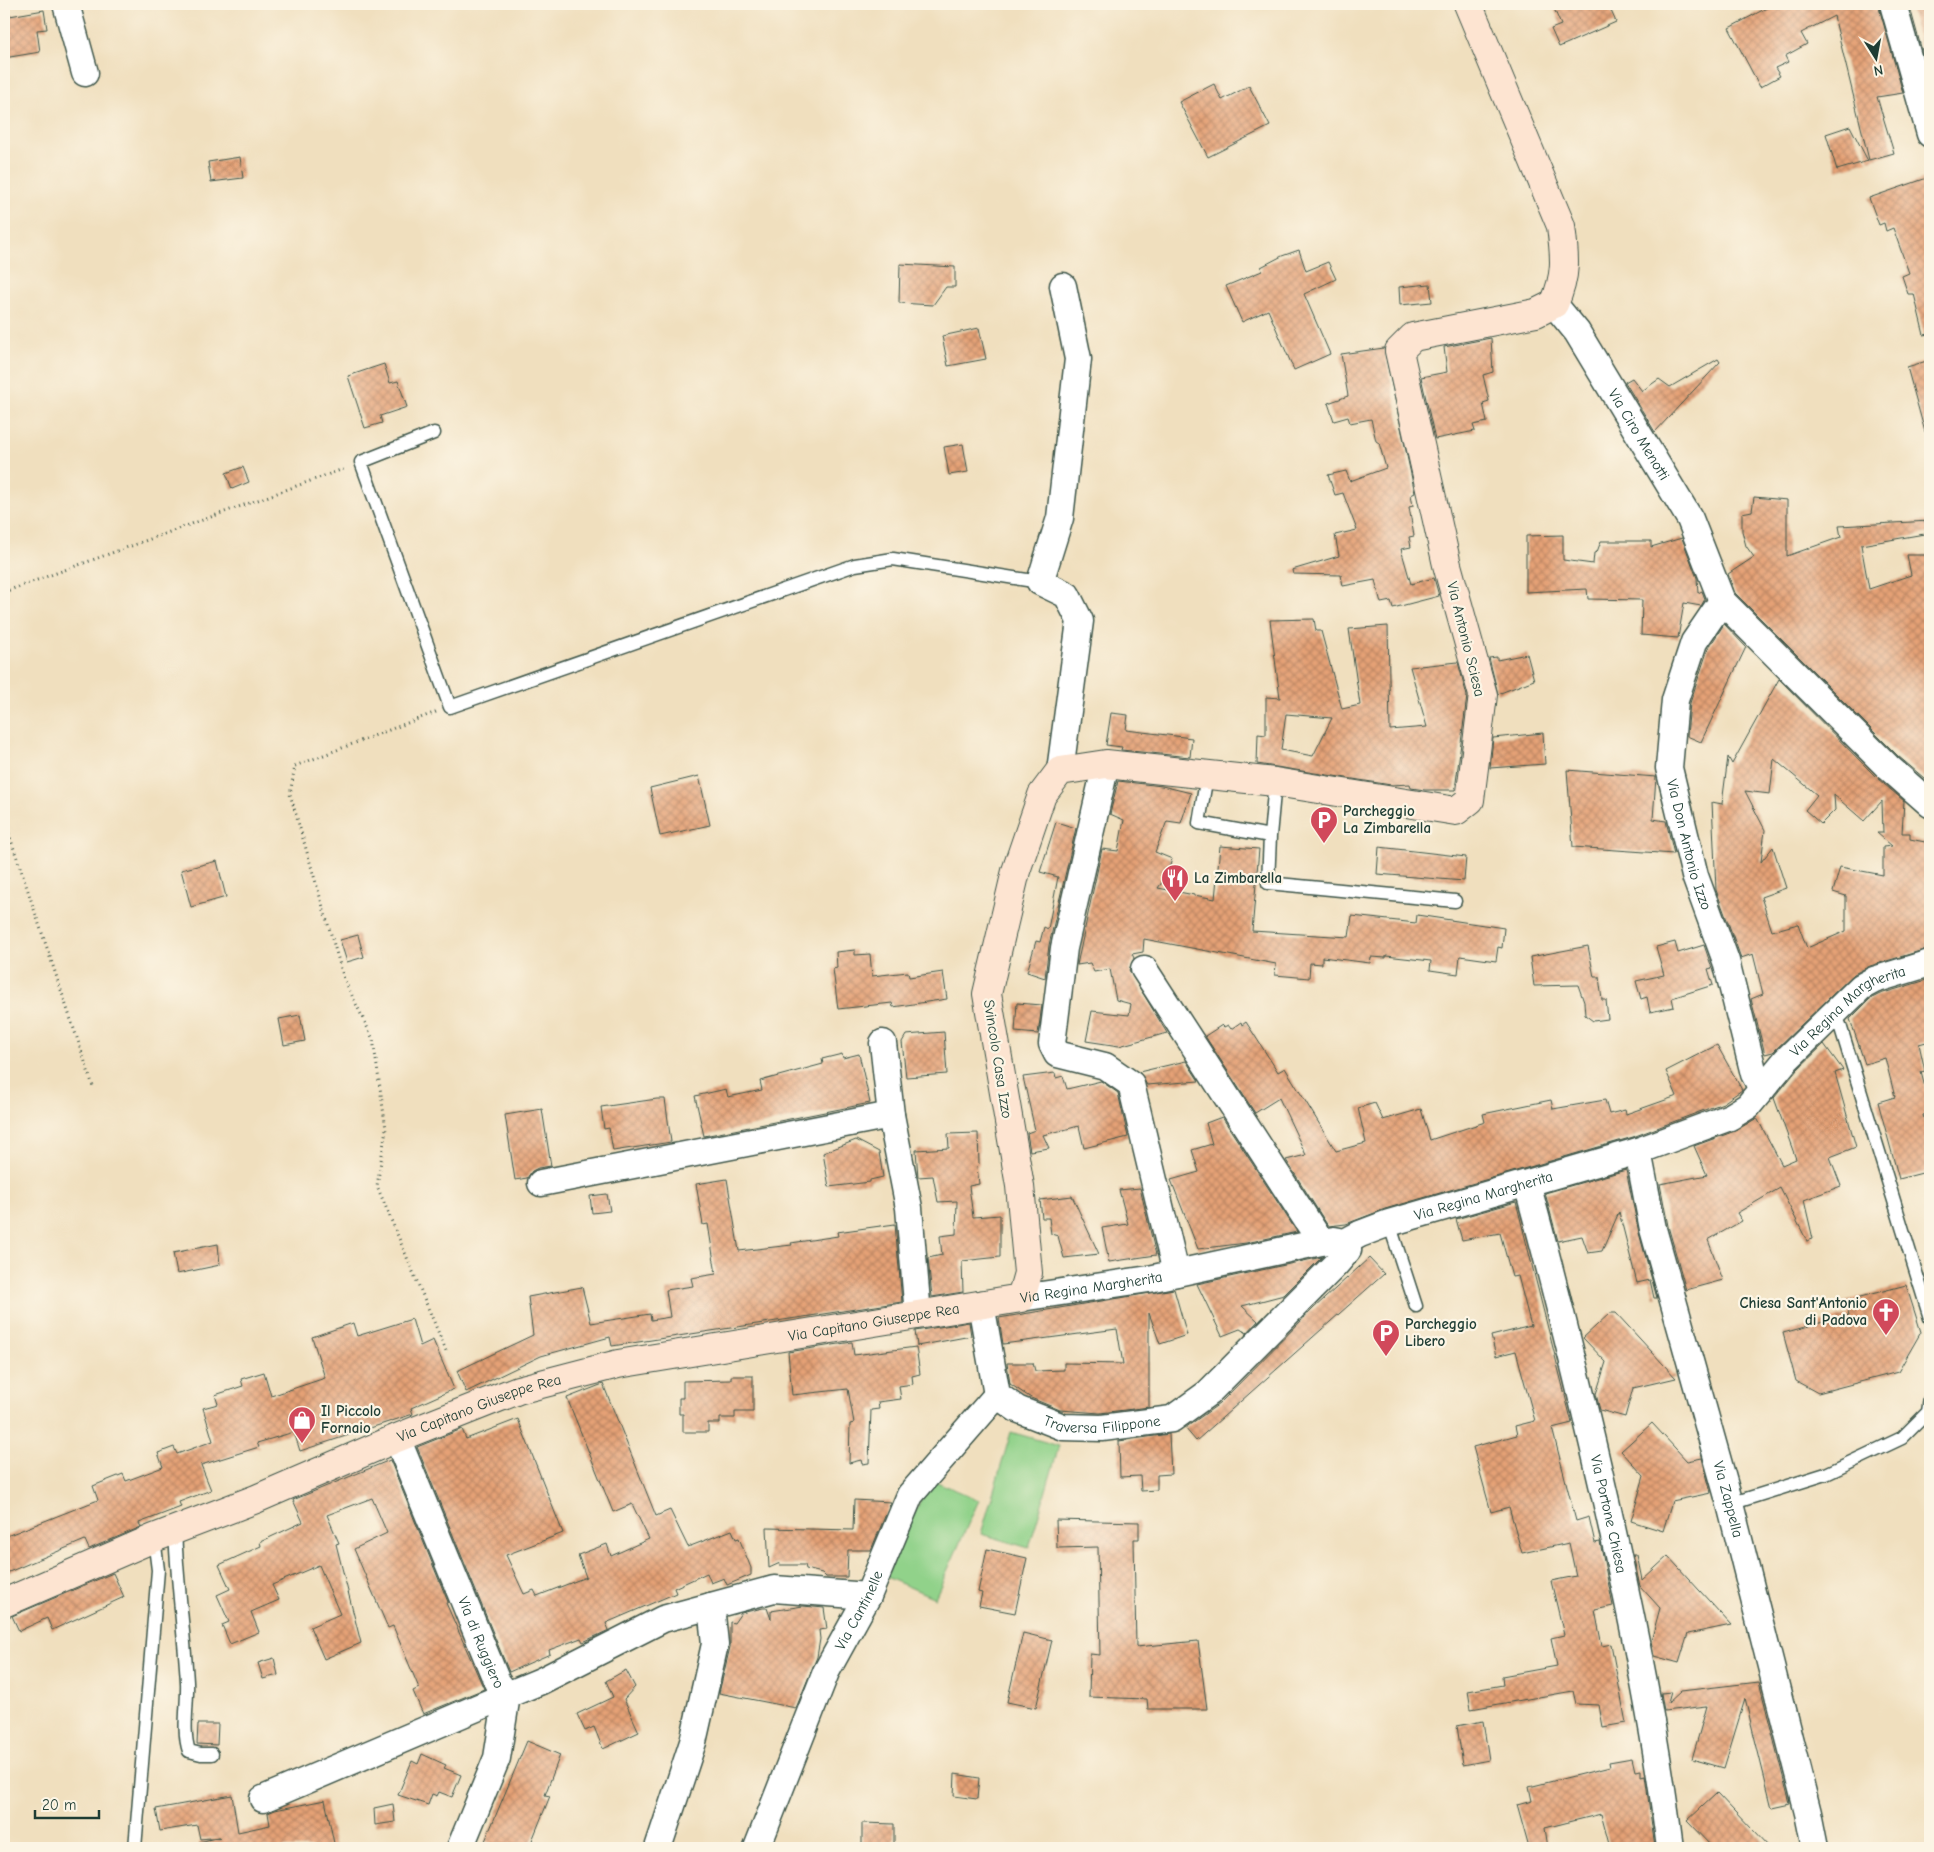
<svg xmlns="http://www.w3.org/2000/svg" width="1934" height="1852" viewBox="0 0 1934 1852" font-family="'Comic Neue',sans-serif">
  <defs>
    <pattern id="building-cross-hatch" width="8" height="8" patternUnits="userSpaceOnUse" patternTransform="scale(1.25)"><rect width="8" height="8" fill="#e5a176"/><path d="M0 0l8 8M0 8l8-8" fill="none" stroke="#b98462"/></pattern>
  </defs>
  <rect width="100%" height="100%" fill="#fcf5e5"/>
  <filter id="ink" filterUnits="userSpaceOnUse"><feTurbulence type="fractalNoise" baseFrequency=".02" numOctaves="2"/><feDisplacementMap in="SourceGraphic" scale="10" xChannelSelector="R" yChannelSelector="G"/><feConvolveMatrix kernelMatrix="1 2 1 2 8 2 1 2 1" color-interpolation-filters="sRGB"/></filter>
  <filter id="wash" filterUnits="userSpaceOnUse"><feTurbulence type="fractalNoise" baseFrequency=".0096" numOctaves="4" result="noise"/><feDisplacementMap in="SourceGraphic" scale="20" xChannelSelector="R" yChannelSelector="G"/><feGaussianBlur stdDeviation="1.12" result="paint"/><feColorMatrix in="noise" values="0 0 0 0 0 0 0 0 0 0 0 0 0 0 0 0 0 1.4 0 .05"/><feComposite in="paint" operator="in"/></filter>
  <g filter="url(#wash)">
    <rect width="100%" height="100%" fill="#f0dfbe"/>
    <path fill="#91d28a" stroke="#58885f" d="M1011 1432 1059 1446 1029 1548 981 1534Z
      M930 1479 979 1500 935 1598 886 1577Z"/>
    <g id="blocks">
      <path fill="url(#building-cross-hatch)" fill-rule="evenodd" d="M1552 4H1608L1616 22 1559 47 1551 29 1561 25Z
        M1774 4H1878L1903 93 1877 97 1894 153 1869 160 1834 16 1801 33 1807 44 1785 56 1788 62 1775 68 1780 76 1760 87 1729 28Z
        M1909 4H1930V80Z
        M44 10 47 29 37 30 40 52 4 58V17Z
        M1214 84 1222 100 1249 86 1270 126 1208 157 1179 102Z
        M1850 126 1868 161 1837 170 1826 134Z
        M240 157 243 178 211 182 208 162Z
        M1930 177V334L1924 335 1914 294H1908L1902 276 1909 273 1893 228 1886 231 1884 223 1879 225 1869 198Z
        M1299 250 1306 271 1328 262 1336 279 1304 294 1330 354 1294 370 1268 310 1242 322 1226 286 1262 271 1261 267 1282 256Z
        M900 264 955 267V287H946L933 305 899 303Z
        M1430 284 1432 302 1400 305 1399 287Z
        M979 328 986 359 948 366 942 336Z
        M1491 338 1493 372 1483 375 1489 401 1483 403 1487 422 1473 425 1475 431 1435 439 1421 377 1447 372 1444 347Z
        M1384 348 1415 493 1411 495 1413 506 1409 507 1414 536 1409 537 1411 547 1401 549 1411 584 1434 578 1439 596 1393 608 1391 601 1381 603 1375 580 1343 586 1341 575 1293 574 1292 570 1339 556 1335 535 1357 530 1343 493 1335 495 1328 475 1346 471 1350 481 1386 468 1379 443 1376 441 1371 419 1350 423 1348 417 1334 421 1328 403 1348 396 1341 354Z
        M1718 359 1720 362 1655 432 1625 382 1632 378 1642 391 1659 379 1670 387Z
        M1930 360V431L1925 432 1907 367Z
        M384 364 390 383 398 381 407 407 380 416 382 423 365 428 348 376Z
        M963 444 968 472 949 475 944 447Z
        M243 467 249 482 232 489 226 473Z
        M1754 497 1787 500V556L1841 537 1839 526 1930 521V533L1861 545 1869 589 1911 575 1907 555H1930V779L1924 778 1898 756 1735 593 1728 574 1754 557 1746 546 1742 531V513L1752 511Z
        M1563 535V560L1593 564 1594 553 1597 552 1601 541H1651V547L1682 538 1697 578 1698 593 1702 591 1705 599 1701 606 1684 603 1678 638 1641 635 1642 600 1588 599 1587 589 1526 592V536Z
        M1314 619 1316 631H1321L1342 709 1360 705 1349 629 1388 626 1390 730 1427 727 1410 667 1458 662 1467 696 1455 790H1425L1411 788 1410 784 1391 785 1257 764 1258 734 1266 735V697L1280 698 1270 620ZM1286 714 1332 718 1313 756 1281 750Z
        M1724 624 1746 647 1701 742 1687 736 1690 703 1708 649Z
        M1527 654 1534 680 1498 694 1489 658 1497 657V660Z
        M1779 679 1877 778 1904 801 1902 833H1910V839L1930 843V948L1870 966 1854 974 1773 1052 1765 1054 1751 999 1763 994 1753 954 1741 958 1716 890 1712 802 1722 804 1728 757 1732 764ZM1774 759 1817 795 1805 810 1821 824 1835 810 1834 795 1864 821 1882 801 1883 833H1877L1892 846 1883 847V875L1840 867 1833 892 1846 896V931L1807 948 1798 924 1772 931 1761 897 1786 888 1773 847 1761 862 1765 830 1745 791 1770 794Z
        M1111 713 1128 715 1126 730 1192 738 1190 757 1121 750 1122 747 1106 745Z
        M1543 733 1545 764 1490 768 1493 738Z
        M1567 770 1656 777 1653 819 1666 821 1674 854 1573 847Z
        M699 776 710 825 660 836 650 788Z
        M1118 781 1162 786 1191 793 1181 823 1167 821 1155 852 1172 859 1167 875 1158 888 1215 899 1220 846 1259 849 1252 931 1349 937 1352 916 1416 923 1417 915 1504 928 1502 948 1498 947 1496 961 1460 956 1458 974 1430 970 1431 961 1386 956V958L1371 957 1370 963 1322 957V964L1310 963 1309 978 1275 975 1276 964 1144 939 1143 952 1132 954 1134 958 1129 970 1167 1033 1119 1046 1086 1041 1092 1011 1129 1015 1131 1004 1116 1000 1110 969 1094 972 1090 963 1077 965 1102 849 1118 851 1124 820 1110 814Z
        M1056 822 1076 828 1049 945 1045 978 1027 972 1036 941 1040 942 1044 927 1048 929 1058 877 1040 872Z
        M1379 847 1466 857 1464 881 1377 874Z
        M217 861 226 897 191 907 181 870Z
        M358 935 364 957 347 962 340 940Z
        M1675 942 1678 953 1704 945 1712 968 1708 969 1713 985 1672 998 1674 1007 1650 1012 1647 997 1641 999 1636 981 1664 975 1656 947Z
        M1588 946 1594 977H1599L1602 1000H1606L1608 1019 1593 1021 1585 1015 1584 1002 1578 985 1534 986 1530 957Z
        M855 950V955L870 954 872 976 908 972 909 977 943 972 947 999 893 1007 892 1003 838 1009 833 969 837 968 836 952Z
        M1930 979V1041L1919 1044 1925 1071 1921 1072 1930 1107V1113L1923 1115 1930 1140V1171L1899 1179 1878 1102 1895 1097 1885 1058 1865 1064 1850 1019 1870 999 1880 994Z
        M1017 1003 1042 1005 1038 1034 1015 1032Z
        M300 1015 305 1041 284 1045 279 1019Z
        M1241 1022 1242 1025 1246 1022 1278 1072 1285 1068 1336 1151 1366 1143 1358 1108 1375 1103 1383 1120 1421 1109 1430 1140 1485 1122 1483 1114 1551 1100 1553 1109 1605 1100 1609 1114 1625 1110 1626 1114 1677 1096 1666 1071 1717 1045 1742 1090 1723 1103 1633 1137 1385 1209 1346 1224 1328 1226 1286 1160 1306 1155 1279 1098 1255 1113 1205 1036 1222 1025 1224 1027 1228 1025 1231 1029Z
        M944 1032 947 1074 906 1077 902 1042 906 1035Z
        M1824 1044 1843 1070 1835 1073 1856 1147 1830 1157 1841 1186 1804 1200 1813 1239 1807 1241 1780 1188 1737 1213 1742 1221 1708 1240 1723 1280 1686 1290 1668 1226 1660 1184 1707 1175 1694 1146 1735 1131 1757 1118 1782 1165 1796 1159 1774 1098 1797 1070Z
        M842 1054 843 1058 859 1054 870 1103 704 1136 695 1096 726 1089 728 1097 762 1090 760 1081 823 1064 822 1059Z
        M1186 1061 1199 1081 1147 1085 1139 1072Z
        M1055 1073 1056 1078 1063 1076 1067 1089 1101 1081 1118 1093 1128 1137 1084 1148 1079 1126 1043 1135 1049 1148 1030 1151 1027 1133 1035 1130 1023 1077Z
        M657 1099H665L671 1142 613 1151 609 1128 604 1129 601 1107Z
        M542 1109 551 1166 538 1168 532 1171 527 1178 515 1180 505 1115Z
        M1222 1117 1297 1232 1246 1243 1198 1249 1171 1180 1199 1172 1192 1150 1212 1144 1206 1123Z
        M978 1133 979 1164 977 1166 979 1184 969 1186 973 1217 1000 1215V1257L962 1261 963 1292 932 1297 928 1258 942 1255 940 1236 956 1234 957 1201 938 1202 933 1176 918 1177 916 1150 949 1148 948 1134Z
        M856 1140 879 1152 883 1177 870 1180V1182L829 1187 823 1153Z
        M1626 1170 1639 1233 1657 1298H1654L1650 1280 1637 1283 1619 1212 1602 1251 1588 1253 1582 1236 1558 1241 1545 1193Z
        M727 1179 739 1251 792 1245 791 1243 838 1236 837 1232 895 1224 902 1302 612 1346 610 1337 541 1356 466 1392 457 1371 533 1335 528 1297 582 1287 591 1323 650 1314 651 1320 670 1317 666 1290 693 1286 691 1278 716 1274 708 1224 703 1225 696 1184Z
        M1140 1188 1156 1255 1109 1262 1102 1228 1128 1224 1119 1190Z
        M607 1194 610 1211 592 1213 590 1196Z
        M1072 1196 1099 1254 1064 1258 1058 1236 1051 1234 1049 1218H1042L1040 1200Z
        M1516 1202 1572 1423 1552 1428 1576 1521 1589 1517 1595 1543 1600 1542 1613 1606 1595 1610 1602 1646 1611 1644 1626 1723 1603 1727 1599 1705 1576 1704 1573 1691 1471 1709 1468 1691 1503 1685 1502 1676 1557 1666 1551 1638 1564 1635 1551 1581 1576 1576 1569 1543 1522 1553 1509 1507 1491 1512 1473 1447 1517 1435 1515 1426 1535 1421 1516 1351 1496 1356 1491 1336 1531 1326 1518 1276 1512 1277 1500 1233 1462 1240 1456 1219Z
        M218 1244 220 1265 177 1274 173 1253Z
        M1322 1257 1284 1295 1242 1306 1258 1321 1247 1333 1240 1329 1222 1336 1197 1284Z
        M1369 1258 1384 1274 1196 1441 1185 1428 1219 1404 1314 1308Z
        M1906 1285 1921 1332 1898 1372 1818 1393 1796 1381 1783 1333 1849 1315 1845 1301Z
        M1174 1289 1187 1335 1160 1344 1149 1313V1407L1100 1413 1060 1410 1031 1398 1010 1384 1007 1363H1033L1035 1371 1064 1370V1363L1123 1364 1117 1329 1003 1344 999 1318Z
        M1610 1313H1616L1676 1378 1633 1388 1625 1417 1600 1410 1596 1394 1606 1362 1583 1338Z
        M412 1319 420 1346 433 1340 454 1389 411 1408 413 1414 300 1451 294 1432 257 1443 259 1447 201 1465 211 1490 179 1502 181 1507 139 1523 141 1527 89 1549 85 1540 4 1574V1537L98 1500 93 1486 123 1474 126 1481 163 1467 158 1453 174 1447 177 1454 213 1441 203 1408 218 1404 215 1395 243 1386 241 1379 264 1372 271 1396 325 1378 312 1337 353 1323 357 1336Z
        M969 1322 971 1336 917 1346 915 1331Z
        M852 1342 854 1355 916 1347 920 1374 912 1376 913 1384 899 1386 901 1399 878 1402 879 1409 871 1410 869 1463 862 1464 861 1460 849 1463 850 1424 854 1423 848 1389 792 1395 788 1352Z
        M731 1376H753V1412H735V1418H720V1423H708V1432H683V1414H679V1398H683V1381L731 1380Z
        M603 1384 656 1516 670 1510 688 1547 732 1530 736 1539 739 1538 751 1568V1575L727 1585 724 1578 711 1583 707 1573 674 1588 676 1593 606 1623 609 1630 594 1637 583 1642 581 1638 549 1650 550 1654 509 1672 417 1447 462 1429 466 1439 518 1419 563 1533 506 1555 524 1594 534 1590 537 1596 586 1577 578 1555 607 1544 611 1556 649 1539 632 1504 613 1512 567 1398Z
        M1652 1423 1687 1461 1702 1458 1711 1493 1672 1501 1663 1531 1631 1521 1644 1476 1621 1451Z
        M1169 1434 1171 1474 1157 1475V1490L1141 1491 1140 1476 1120 1477 1119 1441Z
        M390 1460 448 1602 446 1603 484 1689 423 1714 413 1691 419 1688 393 1626 388 1628 354 1549 387 1533 372 1498 327 1515 339 1543 336 1544 361 1643 324 1659 310 1627 340 1614 319 1565 272 1585 279 1600 251 1612 259 1632 230 1644 222 1625 229 1622 217 1595 230 1589 219 1565 261 1546 260 1542 303 1522 293 1500Z
        M854 1500 891 1502 871 1550H848L847 1577H826L822 1573 806 1569 805 1565H779L780 1563 769 1568 767 1528 853 1530Z
        M1056 1520 1139 1522V1539H1134L1136 1647 1198 1641 1207 1709H1148L1147 1699 1089 1697 1090 1654 1100 1655 1098 1547 1057 1548Z
        M987 1549 1027 1558 1015 1613 979 1606 982 1593 978 1592Z
        M1633 1555H1637L1642 1580 1668 1556 1731 1625 1688 1634 1679 1663 1654 1656 1651 1641 1660 1608 1640 1586Z
        M113 1573 124 1597 52 1630 47 1618 19 1631 12 1616Z
        M803 1606 824 1608 827 1629 819 1630 820 1639 817 1657 796 1708 719 1693 730 1647V1622L734 1623 741 1613 763 1608H767L771 1619V1611Z
        M1023 1633 1052 1640 1036 1708 1007 1702Z
        M274 1658 278 1675 263 1679 258 1663Z
        M626 1670 635 1687 624 1699 639 1732 603 1749 594 1727 585 1731 577 1714 613 1697 606 1681Z
        M1759 1682 1790 1804 1772 1808 1745 1699 1724 1768 1692 1759 1707 1706 1664 1711 1661 1693 1671 1692 1668 1703 1681 1691Z
        M1483 1721 1489 1760 1463 1765 1457 1726Z
        M198 1724H218L217 1745 197 1744Z
        M527 1741 560 1755 545 1795 550 1796 529 1848H488L490 1843 485 1841Z
        M422 1754 446 1765 444 1768 461 1775 452 1797 439 1792 437 1796 432 1794 428 1805 398 1795 412 1761 418 1764Z
        M1632 1758 1635 1771 1641 1770V1777L1645 1776 1655 1848H1610L1601 1814 1545 1828 1548 1848H1529L1517 1805 1532 1801 1529 1787 1610 1767 1609 1762Z
        M955 1774 979 1778 977 1799 954 1796Z
        M1717 1793 1769 1848H1713L1687 1821Z
        M232 1795 238 1832 270 1825 268 1813 275 1810 325 1800 335 1848H200L199 1842 220 1837 200 1839 197 1825 160 1831 156 1809Z
        M393 1804 395 1822 375 1825 374 1808Z
        M862 1823 894 1824V1848H862Z"/>
    </g>
  </g>
  <g filter="url(#ink)">
    <use href="#blocks" fill-opacity="0" stroke="#3e5549" stroke-width="1"/>
    <g fill="none" stroke-linecap="round" stroke-linejoin="round">
      <g stroke="#3e5549" stroke-width="15">
        <path id="lane" d="M434 433 361 462 450 707 855 565 893 559 1040 582
          M1207 775 1199 823 1270 836 1268 883 1455 901
          M1270 836 1275 782
          M1832 1012 1840 1025 1930 1318
          M1389 1223 1416 1306
          M1730 1504 1826 1474 1902 1438 1928 1412 1930 1398
          M175 1530C177 1581 184 1631 187 1682 188 1704 182 1731 189 1751L201 1754H212
          M135 1848 158 1570 154 1538"/>
      </g>
      <g stroke="#3e5549" stroke-width="29">
        <g id="street">
          <path d="M66 4 85 73"/>
          <path d="M1893 4 1930 134"/>
          <path id="s1" d="M1554 304 1577 332 1690 519 1722 601 1888 767 1930 804"/>
          <path id="s2" d="M1722 601 1694 642 1675 700 1669 768 1695 876 1726 961 1754 1074 1762 1089"/>
          <path d="M1106 764 1064 948 1052 1044 1057 1054 1105 1066 1131 1084 1176 1273"/>
          <path d="M1060 771 1080 621 1067 595 1040 582 1060 518 1078 359 1063 286"/>
          <path d="M1144 969 1321 1242"/>
          <path d="M883 1043 891 1115 909 1208 918 1315"/>
          <path id="s3" d="M1638 1151 1653 1229 1730 1504 1808 1813 1815 1848"/>
          <path d="M541 1183 891 1115"/>
          <path id="s4" d="M1527 1184C1557 1292 1583 1401 1608 1510 1633 1622 1656 1734 1670 1848"/>
          <path id="s5" d="M1021 1298 1149 1279 1321 1242 1334 1240 1345 1242 1360 1234 1389 1223 1638 1151 1730 1117 1748 1106 1786 1060 1861 987 1874 980 1930 963"/>
          <path id="s6" d="M981 1304 997 1395 1017 1409 1063 1427 1102 1428 1172 1419 1208 1393 1336 1264 1348 1250 1345 1242"/>
          <path id="s7" d="M397 1438 497 1682 507 1695 541 1681 663 1619 774 1589 868 1596"/>
          <path d="M263 1799 507 1695"/>
          <path d="M460 1848 497 1758 507 1695"/>
          <path d="M658 1848 693 1742 715 1644 711 1606"/>
          <path id="s8" d="M757 1848 826 1672 868 1596 910 1495 997 1395"/>
        </g>
      </g>
      <g stroke="#3e5549" stroke-width="30">
        <g id="secondary">
          <path id="s9" d="M4 1603 154 1538 256 1499 397 1438 518 1390 618 1364 1021 1298 1028 1273 1020 1186 987 994 1016 871 1042 795 1060 771 1106 764 1275 782 1456 811 1470 800 1483 695 1447 565 1399 351 1413 337 1536 313 1554 304C1567 275 1565 257 1561 226L1468 4"/>
        </g>
      </g>
      <path stroke="#3e5549" stroke-width="3" stroke-dasharray="1 4" stroke-linecap="butt" d="M4 592 346 468
        M436 712 295 766 290 794 344 979 373 1039 386 1129 377 1186 447 1353
        M4 819 93 1086"/>
      <use href="#lane" stroke="#fff" stroke-width="12"/>
      <use href="#street" stroke="#fff" stroke-width="26"/>
      <use href="#secondary" stroke="#fde4d1" stroke-width="28"/>
    </g>
  </g>
  <defs>
    <g id="parking-pin" transform="scale(1.4375)"><path d="M0 17L-7.5 6A9.5 9.5 0 1 1 7.5 6Z" fill="#d1495b" stroke="#fcf5e5"/><path d="M-3.5-5.5H1a3.5 3.5 0 0 1 0 7H-1V5.5H-3.5ZM-1-3.4V-.6H.8a1.4 1.4 0 0 0 0-2.8Z" fill="#fff"/></g>
    <g id="restaurant-pin" transform="scale(1.4375)"><path d="M0 17L-7.5 6A9.5 9.5 0 1 1 7.5 6Z" fill="#d1495b" stroke="#fcf5e5"/><path d="M-5-6h1v4h1v-4h1v4h1v-4h1v5L-1.5 .5V6h-2V.5L-5-1ZM5-6V6H3V1.5H1.5Q1.5-4 5-6Z" fill="#fff"/></g>
    <g id="church-pin" transform="scale(1.4375)"><path d="M0 17L-7.5 6A9.5 9.5 0 1 1 7.5 6Z" fill="#d1495b" stroke="#fcf5e5"/><path d="M-1.2-6h2.4v3.5h3.3v2.4h-3.3V6h-2.4V-.1h-3.3v-2.4h3.3Z" fill="#fff"/></g>
    <g id="shop-pin" transform="scale(1.4375)"><path d="M0 17L-7.5 6A9.5 9.5 0 1 1 7.5 6Z" fill="#d1495b" stroke="#fcf5e5"/><path d="M-5-2.5h2.3a2.7 3.5 0 0 1 5.4 0H5L5.5 6h-11ZM-1.5-2.5h3a1.5 2.3 0 0 0-3 0Z" fill="#fff"/></g>
  </defs>
  <g fill-rule="evenodd">
    <use href="#parking-pin" x="1324" y="820"/>
    <use href="#restaurant-pin" x="1175" y="878"/>
    <use href="#church-pin" x="1886" y="1312"/>
    <use href="#parking-pin" x="1386" y="1333"/>
    <use href="#shop-pin" x="302" y="1420"/>
  </g>
  <g text-anchor="middle" stroke-width="4.5" stroke-linejoin="round" paint-order="stroke">
    <g font-size="15" fill="#1f3d34" stroke="#fcf5e5">
      <text dy="5" stroke="none"><textPath href="#s1" startOffset="156">Via Ciro Menotti</textPath></text>
      <text transform="translate(1466 639) rotate(76)" y="5">Via Antonio Sciesa</text>
      <text dy="5" stroke="none"><textPath href="#s2" startOffset="258">Via Don Antonio Izzo</textPath></text>
      <text dy="5" stroke="none"><textPath href="#s5" startOffset="896">Via Regina Margherita</textPath></text>
      <text transform="translate(998 1059) rotate(81)" y="5">Svincolo Casa Izzo</text>
      <text dy="5" stroke="none"><textPath href="#s5" startOffset="476">Via Regina Margherita</textPath></text>
      <text dy="5" stroke="none"><textPath href="#s5" startOffset="71">Via Regina Margherita</textPath></text>
      <text dy="5" stroke="none"><textPath href="#s9" startOffset="919">Via Capitano Giuseppe Rea</textPath></text>
      <text dy="5" stroke="none"><textPath href="#s9" startOffset="514">Via Capitano Giuseppe Rea</textPath></text>
      <text dy="5" stroke="none"><textPath href="#s6" startOffset="205">Traversa Filippone</textPath></text>
      <text dy="5" stroke="none"><textPath href="#s3" startOffset="360">Via Zappella</textPath></text>
      <text dy="5" stroke="none"><textPath href="#s4" startOffset="340">Via Portone Chiesa</textPath></text>
      <text dy="5" stroke="none"><textPath href="#s8" startOffset="259">Via Cantinelle</textPath></text>
      <text dy="5" stroke="none"><textPath href="#s7" startOffset="221">Via di Ruggiero</textPath></text>
    </g>
    <g font-size="15" font-weight="bold" fill="#1f3d34" stroke="#fcf5e5" text-anchor="start">
      <text x="1343" y="816">Parcheggio<tspan x="1343" dy="17">La Zimbarella</tspan></text>
      <text x="1194" y="883">La Zimbarella</text>
      <text x="1867" y="1308" text-anchor="end">Chiesa Sant'Antonio<tspan x="1867" dy="17">di Padova</tspan></text>
      <text x="1405" y="1329">Parcheggio<tspan x="1405" dy="17">Libero</tspan></text>
      <text x="321" y="1416">Il Piccolo<tspan x="321" dy="17">Fornaio</tspan></text>
    </g>
  </g>
  <rect width="1934" height="1852" fill="none" stroke="#fcf5e5" stroke-width="20"/>
  <g transform="translate(1876 58) rotate(169)" stroke="#fcf5e5" stroke-width="4" paint-order="stroke">
  <path d="M0-4L9 19L0 12L-9 19Z" fill="#1f3d34"/>
  <text y="-8" font-size="14" font-weight="bold" text-anchor="middle" fill="#1f3d34">N</text>
  </g>
  <path d="M35 1810v8h64v-8" fill="none" stroke="#1f3d34" stroke-width="2.5"/>
  <text x="42" y="1810" font-size="15" fill="#1f3d34" stroke="#fcf5e5" stroke-width="4" paint-order="stroke">20 m</text>
</svg>
